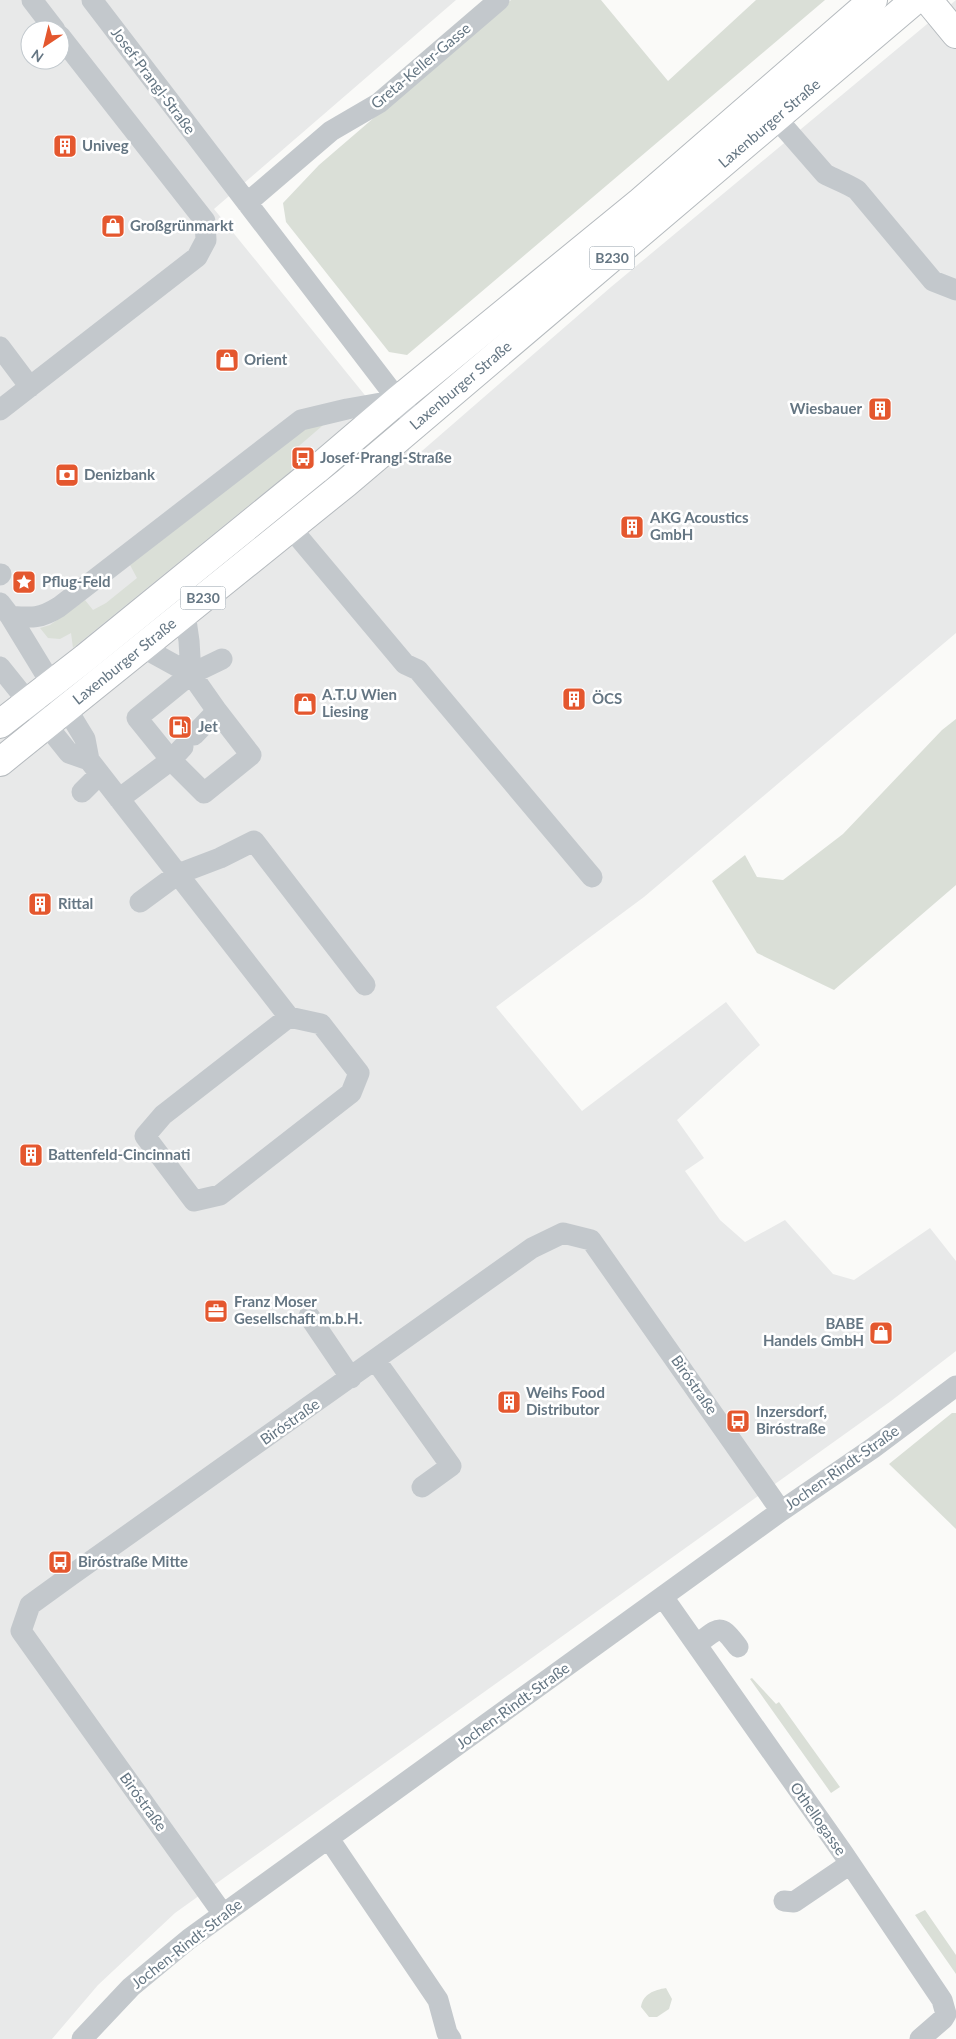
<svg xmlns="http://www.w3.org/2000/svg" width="956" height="2039" viewBox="0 0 956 2039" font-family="Lato,sans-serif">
  <rect width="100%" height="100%" fill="#fafaf8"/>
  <path fill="#e8e9e9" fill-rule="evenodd" d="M0 0H456L214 209 415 457 611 287 956 0V633L644 897 496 1007 582 1111 726 1002 760 1045 677 1120 704 1158 685 1171 720 1220 745 1242 785 1220 833 1274 854 1280 930 1228 956 1261V1351L891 1401 175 1913 98 1985 52 2039H0ZM30 30H60V60H30Z"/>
  <path fill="#dadfd7" d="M511 0H601L668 81 756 0H825L407 355 389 352 286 222 283 203 319 165Z
    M329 420 292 452 291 471 73 648 71 633 60 639 48 638 40 628 50 625 85 600 93 610 106 603 137 578 130 565 309 426Z
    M956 719V885L834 990 757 953 712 881 745 855 757 877 783 880 843 834 942 730Z
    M952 1413H956V1529L889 1464Z
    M752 1678 776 1704 779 1702 840 1787 831 1793 750 1679Z
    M925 1910 956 1955V1974L915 1915Z
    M666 1988 672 1999 669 2009 657 2017H649L641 2007C643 1994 654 1990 666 1988Z"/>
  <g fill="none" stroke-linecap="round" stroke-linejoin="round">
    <g stroke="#b5babe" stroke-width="30">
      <g id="major">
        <path d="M928 0 956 34"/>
        <path d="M0 724 85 658 316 470 398 400 640 202 873 0"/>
        <path id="s1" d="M0 762 346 483 915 0"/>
      </g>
    </g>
    <path stroke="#c3c8cc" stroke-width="21" d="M32 0 55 30
      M92 0 398 400 417 423
      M777 119 825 174C836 180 846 183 857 190L933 281 956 290
      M247 203 331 131 379 103 499 0
      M0 347 30 387
      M0 410 197 257 206 240 205 221 60 36
      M290 527 405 664 418 670 592 877
      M0 575 1 574
      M0 603 10 616 85 739 89 760 69 753 0 667
      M185 613 189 641 191 674
      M10 616C32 618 40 619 59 607L301 420 347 409 398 400
      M142 647 191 674 217 711 194 735
      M217 711 251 755 204 793 171 760 137 718 191 674 222 659
      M89 760 289 1017
      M82 792 100 774
      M119 799 171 760 183 747
      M140 902 178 874 220 858 254 841 365 985
      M289 1017 321 1024 359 1073 351 1093 220 1195 194 1201 145 1136 163 1115Z
      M309 1316 351 1378
      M376 1361 451 1466 422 1487
      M663 1597 843 1853 942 2000 946 2014 943 2019 920 2039
      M697 1644C720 1628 719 1622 738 1647
      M329 1839 438 2000 447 2033 451 2039
      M784 1901 794 1902 850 1864
      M223 1914 21 1631 30 1605 70 1576 532 1248 563 1233 591 1240 781 1511
      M82 2039 131 1987 189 1939 781 1511 873 1448 956 1386"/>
    <use href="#major" stroke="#fff" stroke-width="28"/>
  </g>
  <defs>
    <g id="building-square" transform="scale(1.25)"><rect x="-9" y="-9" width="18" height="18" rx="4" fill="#e4572e" stroke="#fff"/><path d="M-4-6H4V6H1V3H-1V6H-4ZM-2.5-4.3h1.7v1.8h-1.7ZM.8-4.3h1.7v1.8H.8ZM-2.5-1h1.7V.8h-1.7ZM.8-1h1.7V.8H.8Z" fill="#fff"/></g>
    <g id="shop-square" transform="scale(1.25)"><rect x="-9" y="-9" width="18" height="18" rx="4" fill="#e4572e" stroke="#fff"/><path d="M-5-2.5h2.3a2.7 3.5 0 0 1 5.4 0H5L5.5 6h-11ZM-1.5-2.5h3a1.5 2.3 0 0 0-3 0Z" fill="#fff"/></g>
    <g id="bus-square" transform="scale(1.25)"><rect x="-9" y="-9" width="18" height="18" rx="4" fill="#e4572e" stroke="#fff"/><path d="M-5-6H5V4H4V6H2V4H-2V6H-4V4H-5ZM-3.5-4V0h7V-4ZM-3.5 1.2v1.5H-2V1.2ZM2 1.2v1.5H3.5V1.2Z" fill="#fff"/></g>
    <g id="bank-square" transform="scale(1.25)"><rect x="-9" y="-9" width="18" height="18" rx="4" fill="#e4572e" stroke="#fff"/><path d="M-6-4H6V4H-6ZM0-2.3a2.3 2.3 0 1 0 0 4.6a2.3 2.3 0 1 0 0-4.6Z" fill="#fff"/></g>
    <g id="sight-square" transform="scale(1.25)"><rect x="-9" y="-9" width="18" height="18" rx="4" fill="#e4572e" stroke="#fff"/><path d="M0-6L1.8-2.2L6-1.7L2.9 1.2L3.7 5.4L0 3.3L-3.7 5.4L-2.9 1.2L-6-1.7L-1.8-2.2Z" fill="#fff"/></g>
    <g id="fuel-square" transform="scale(1.25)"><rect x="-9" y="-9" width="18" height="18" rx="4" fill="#e4572e" stroke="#fff"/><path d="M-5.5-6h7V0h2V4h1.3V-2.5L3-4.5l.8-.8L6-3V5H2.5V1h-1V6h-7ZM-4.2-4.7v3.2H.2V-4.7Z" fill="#fff"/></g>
    <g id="office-square" transform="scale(1.25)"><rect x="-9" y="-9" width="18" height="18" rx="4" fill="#e4572e" stroke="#fff"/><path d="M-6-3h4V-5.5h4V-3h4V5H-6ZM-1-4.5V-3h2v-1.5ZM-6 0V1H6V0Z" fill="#fff"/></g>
  </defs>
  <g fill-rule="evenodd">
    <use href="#building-square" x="65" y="146"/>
    <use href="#shop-square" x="113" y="226"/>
    <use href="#shop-square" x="227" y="360"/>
    <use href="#building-square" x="880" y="409"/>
    <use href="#bus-square" x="303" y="458"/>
    <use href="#bank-square" x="67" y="475"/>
    <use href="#building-square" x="632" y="527"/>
    <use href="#sight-square" x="24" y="582"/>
    <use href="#building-square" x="574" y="699"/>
    <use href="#shop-square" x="305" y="704"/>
    <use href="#fuel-square" x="180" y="727"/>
    <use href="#building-square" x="40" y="904"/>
    <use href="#building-square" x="31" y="1155"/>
    <use href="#office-square" x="216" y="1311"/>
    <use href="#shop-square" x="881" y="1333"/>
    <use href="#building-square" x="509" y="1402"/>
    <use href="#bus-square" x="738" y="1421"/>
    <use href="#bus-square" x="60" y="1562"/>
  </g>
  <g text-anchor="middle" stroke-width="5" stroke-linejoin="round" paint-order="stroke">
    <g fill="#fff" stroke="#939fa8" stroke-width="1">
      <rect x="589.5" y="246.5" width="45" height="23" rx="4"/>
      <rect x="180.5" y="586.5" width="45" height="23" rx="4"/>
    </g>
    <g font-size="14" font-weight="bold" fill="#657683">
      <text x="612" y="263">B230</text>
      <text x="203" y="603">B230</text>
    </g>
    <g font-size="15" fill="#657683" stroke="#fff">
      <text transform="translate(421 66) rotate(-40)" y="5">Greta-Keller-Gasse</text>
      <text transform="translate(153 81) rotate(53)" y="5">Josef-Prangl-Straße</text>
      <text dy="5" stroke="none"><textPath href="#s1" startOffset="1000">Laxenburger Straße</textPath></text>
      <text dy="5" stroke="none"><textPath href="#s1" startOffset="595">Laxenburger Straße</textPath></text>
      <text dy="5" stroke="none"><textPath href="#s1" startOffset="160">Laxenburger Straße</textPath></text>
      <text transform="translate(694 1385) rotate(55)" y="5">Biróstraße</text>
      <text transform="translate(290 1422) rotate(-35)" y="5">Biróstraße</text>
      <text transform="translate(842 1468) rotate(-35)" y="5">Jochen-Rindt-Straße</text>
      <text transform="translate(513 1706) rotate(-36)" y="5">Jochen-Rindt-Straße</text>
      <text transform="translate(143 1802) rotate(54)" y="5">Biróstraße</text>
      <text transform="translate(818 1819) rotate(55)" y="5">Othellogasse</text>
      <text transform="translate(187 1944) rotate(-38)" y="5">Jochen-Rindt-Straße</text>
    </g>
    <g font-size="15" font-weight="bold" fill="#657683" stroke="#fff" text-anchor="start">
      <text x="82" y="151">Univeg</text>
      <text x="130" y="231">Großgrünmarkt</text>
      <text x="244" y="365">Orient</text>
      <text x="862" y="414" text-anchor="end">Wiesbauer</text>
      <text x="320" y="463">Josef-Prangl-Straße</text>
      <text x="84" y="480">Denizbank</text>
      <text x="650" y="523">AKG Acoustics<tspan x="650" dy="17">GmbH</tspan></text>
      <text x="42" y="587">Pflug-Feld</text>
      <text x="322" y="700">A.T.U Wien<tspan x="322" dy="17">Liesing</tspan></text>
      <text x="592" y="704">ÖCS</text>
      <text x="198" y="732">Jet</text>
      <text x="58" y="909">Rittal</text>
      <text x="48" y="1160">Battenfeld-Cincinnati</text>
      <text x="234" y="1307">Franz Moser<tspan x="234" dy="17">Gesellschaft m.b.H.</tspan></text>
      <text x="864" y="1329" text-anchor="end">BABE<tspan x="864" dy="17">Handels GmbH</tspan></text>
      <text x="526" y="1398">Weihs Food<tspan x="526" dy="17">Distributor</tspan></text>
      <text x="756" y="1417">Inzersdorf,<tspan x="756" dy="17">Biróstraße</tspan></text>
      <text x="78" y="1567">Biróstraße Mitte</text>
    </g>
  </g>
  <g transform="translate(45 45) rotate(215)"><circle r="24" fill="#ffffff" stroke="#c1c8cd"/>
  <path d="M0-4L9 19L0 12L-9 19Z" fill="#e4572e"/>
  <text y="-8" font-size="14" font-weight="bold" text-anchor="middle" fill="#657683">N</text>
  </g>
</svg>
